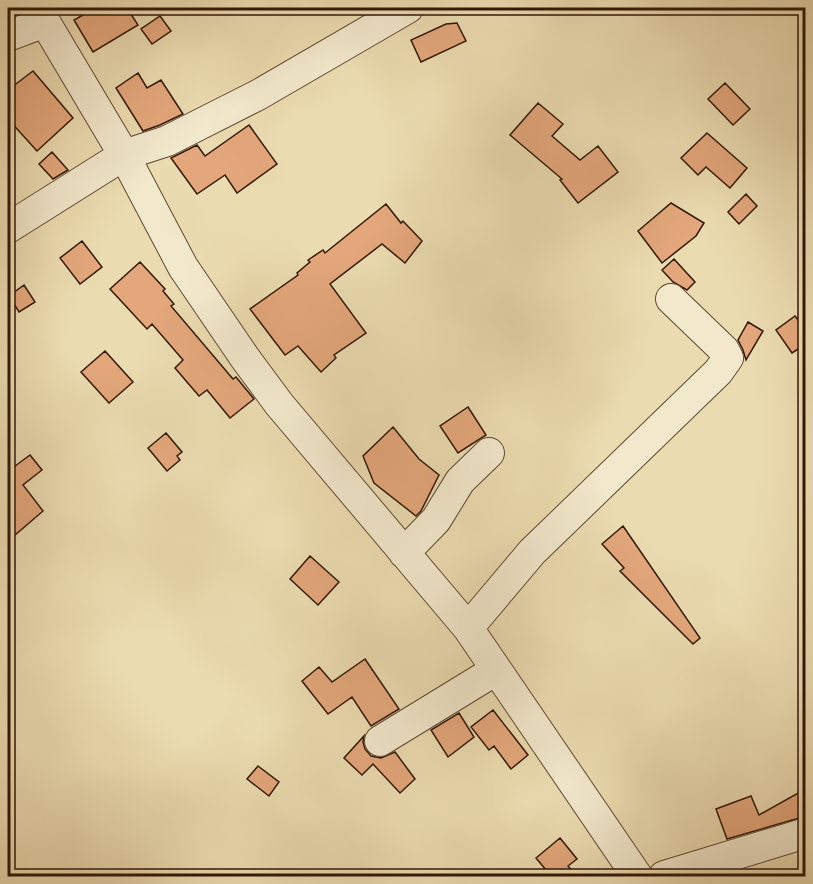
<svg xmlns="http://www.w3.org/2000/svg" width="813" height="884" viewBox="0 0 813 884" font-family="'Gentium Book Plus',serif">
  <rect width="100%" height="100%" fill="#ebdbb0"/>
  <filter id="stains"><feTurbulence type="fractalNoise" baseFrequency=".00333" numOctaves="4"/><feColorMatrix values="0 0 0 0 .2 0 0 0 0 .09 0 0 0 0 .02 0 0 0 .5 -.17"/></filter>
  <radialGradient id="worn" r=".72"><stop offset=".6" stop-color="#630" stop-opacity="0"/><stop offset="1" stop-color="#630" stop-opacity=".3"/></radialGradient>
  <path fill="#e3a77b" stroke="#321707" stroke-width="1.5" d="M95 8H127L138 25 93 52 74 20Z
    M160 16 171 31 152 44 141 29Z
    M457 23 466 41 421 62 411 40 446 24Z
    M33 71 73 118 37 151 8 119V90Z
    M138 73 147 88 161 80 183 114 160 125 143 131 116 88Z
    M725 83 750 109 733 125 708 99Z
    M538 103 563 124 552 136 580 160 598 146 618 172 578 203 560 180 562 179 510 135Z
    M249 125 277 164 237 193 225 175 197 194 171 158 197 145 205 156Z
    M707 133 747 168 730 188 706 167 698 175 681 158Z
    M52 152 68 170 53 179 39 164Z
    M746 194 757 206 739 224 728 212Z
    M671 203 704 223 696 236 662 263 638 231Z
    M386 204 401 223 403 221 422 241 405 263 382 244 330 284 366 333 334 355 336 358 321 372 298 346 285 355 250 309 298 275 297 273 310 262 308 260 323 250 325 253Z
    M82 241 102 267 80 284 60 258Z
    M674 259 695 282 687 290 673 282 662 270Z
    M140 262 165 289 163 291 174 304 171 306 233 379 236 377 254 399 230 418 207 390 199 396 175 368 183 360 152 324 147 329 110 289Z
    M24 285 35 302 19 312 9 296Z
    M795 316 806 330V344L792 353 776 330Z
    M748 322 763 331 746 360 743 350 738 340Z
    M105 351 133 382 109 403 81 372Z
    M468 407 486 435 458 453 440 426Z
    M393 427 419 459 439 475 421 511 416 516 374 483 363 456Z
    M166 433 182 452 177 456 180 460 167 471 148 448Z
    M30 455 42 470 23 485 43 511 8 541V464L11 469Z
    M623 526 700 638 693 644 620 571 624 568 602 544Z
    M310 556 339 582 318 605 290 579Z
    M365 659 399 709 371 726 352 697 328 714 302 681 319 667 332 682Z
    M493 710 528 755 511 769 494 746 489 750 471 727Z
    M459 713 474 737 448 757 431 730Z
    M364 736 363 742 365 749 371 756 381 758 395 752 415 779 400 793 373 764 362 775 344 758Z
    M258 766 279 782 269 796 247 779Z
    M800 792 806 801V816L727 839 716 809 751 796 759 815Z
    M560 838 577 859 568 866 577 876H551L536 858Z"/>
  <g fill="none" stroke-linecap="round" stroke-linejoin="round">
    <g stroke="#604831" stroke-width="32">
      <path id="minor" d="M38 8 45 22 124 155 183 267 245 358 279 404 468 628 637 876
        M8 36 45 22
        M8 228 124 155 167 141 258 95 408 8
        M404 553 436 520 460 481 489 453
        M468 628 532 552 718 372 728 358 724 350 671 299
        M380 741 496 670
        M664 876 806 833"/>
    </g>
    <use href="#minor" stroke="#f2e8cc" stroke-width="30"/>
  </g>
  <rect width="813" height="884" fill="none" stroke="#ebdbb0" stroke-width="30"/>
  <rect x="9" y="9" width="795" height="866" fill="none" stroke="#321707" stroke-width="3"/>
  <rect x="15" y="15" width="783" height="854" fill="none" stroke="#321707" stroke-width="1.5"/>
  <rect width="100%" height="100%" filter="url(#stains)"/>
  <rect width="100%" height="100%" fill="url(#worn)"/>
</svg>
